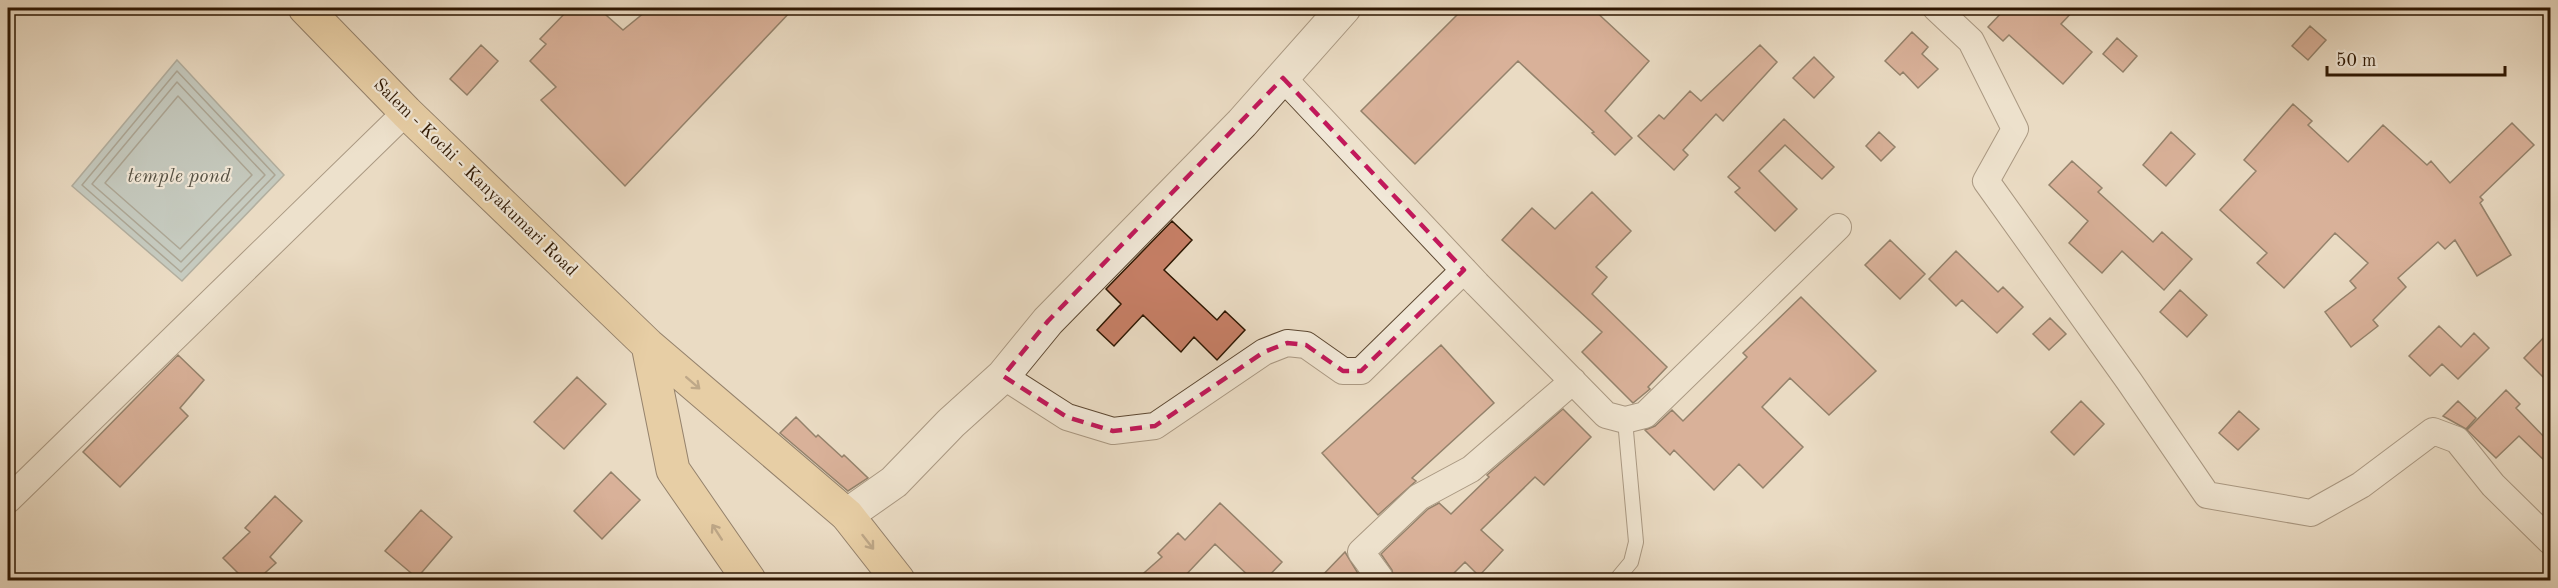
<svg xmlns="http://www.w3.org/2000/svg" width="2558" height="588" viewBox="0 0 2558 588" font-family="'Old Standard TT',serif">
  <rect width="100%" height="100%" fill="#eadbc3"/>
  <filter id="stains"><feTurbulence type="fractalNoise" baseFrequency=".00333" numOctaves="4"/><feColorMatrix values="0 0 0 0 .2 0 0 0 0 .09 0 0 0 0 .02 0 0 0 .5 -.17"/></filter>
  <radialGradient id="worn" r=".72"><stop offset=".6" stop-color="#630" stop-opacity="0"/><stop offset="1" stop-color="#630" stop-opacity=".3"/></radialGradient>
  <path fill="#9bb9bc" stroke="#6f7872" stroke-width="1.5" d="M177 60 284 175 182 281 72 186Z"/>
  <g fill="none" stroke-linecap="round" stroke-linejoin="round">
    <path stroke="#64685f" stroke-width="1.5" d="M177 71 275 175 181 272 82 185Z
      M177 82 265 175 181 262 92 184Z
      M178 96 252 175 180 249 105 183Z"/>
  </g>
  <path fill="#c67f66" stroke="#2e1702" stroke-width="1.5" d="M570 8H598L623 30 650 8H794L625 186 541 100 556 87 530 61 546 44 540 39Z
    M1464 8H1592L1649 61 1605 111 1632 138 1615 155 1592 133 1594 132 1518 61 1415 164 1361 111Z
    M2006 8H2076L2061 24 2092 52 2063 84 2009 35 2003 41 1988 27Z
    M2310 26 2326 40 2308 60 2292 46Z
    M1912 32 1928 47 1922 54 1938 69 1918 88 1903 72 1900 75 1885 61Z
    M2117 38 2137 56 2123 72 2103 54Z
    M481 45 498 61 467 95 450 79Z
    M1760 45 1777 62 1723 121 1716 114 1683 150 1688 155 1674 170 1638 136 1659 115 1664 119 1690 91 1701 101Z
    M1814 57 1834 77 1814 98 1793 78Z
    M2293 104 2312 121 2308 125 2348 162 2383 125 2427 165 2431 161 2450 183 2512 123 2534 145 2480 197 2483 200 2480 203 2511 255 2477 276 2455 240 2445 249 2438 242 2398 278 2406 287 2373 320 2378 326 2351 347 2325 312 2356 288 2350 281 2368 263 2335 233 2284 288 2257 263 2267 253 2220 210 2256 171 2244 160Z
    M1784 119 1834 167 1822 179 1785 145 1759 171 1797 209 1775 231 1735 192 1740 188 1728 177Z
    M1879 132 1895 147 1881 161 1866 146Z
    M2171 132 2195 154 2166 186 2143 165Z
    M2072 161 2102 188 2098 192 2153 242 2162 232 2192 259 2164 290 2122 251 2102 273 2069 243 2088 221 2049 185Z
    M1592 192 1631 231 1596 267 1607 277 1592 294 1667 367 1648 387 1650 389 1633 403 1582 352 1602 332 1502 240 1532 208 1555 229Z
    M1172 221 1192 240 1164 270 1217 320 1225 311 1245 330 1217 360 1194 337 1181 352 1143 315 1114 346 1097 330 1121 304 1106 289Z
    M1890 240 1925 274 1900 299 1865 265Z
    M1956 251 1998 292 2003 287 2023 307 1997 333 1962 300 1956 306 1929 279Z
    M2180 290 2207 315 2187 337 2160 312Z
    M1801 297 1876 371 1829 415 1790 378 1762 407 1803 447 1763 488 1739 464 1714 490 1674 450 1670 455 1645 430 1655 426 1672 410 1683 421 1747 357 1743 353Z
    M2050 318 2066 334 2049 350 2033 334Z
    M2439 326 2461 347 2474 333 2489 348 2458 379 2442 364 2430 376 2409 356Z
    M2550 331V384L2524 358Z
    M1441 345 1494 403 1412 478 1416 481 1378 515 1322 453Z
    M178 355 204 380 180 408 188 416 120 487 83 452Z
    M577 377 606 404 564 449 534 422Z
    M2506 390 2520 404 2516 408 2550 443V460L2547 463 2519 436 2496 458 2467 430Z
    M2081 401 2104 424 2074 455 2051 432Z
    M2458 401 2476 418 2466 429 2443 416Z
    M1563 409 1591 437 1544 485 1535 477 1481 530 1503 550 1479 576 1465 562 1447 580H1394L1392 570 1381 554 1386 549 1428 509 1439 503 1451 514 1489 477 1487 475Z
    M2239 411 2259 429 2238 450 2219 433Z
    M796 417 816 437 818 435 842 457 844 455 868 478 848 491 780 433Z
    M611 472 640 500 602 539 574 511Z
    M275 496 302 521 270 557 276 563 257 580H245L223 558 250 532 245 528Z
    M1220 503 1282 562 1265 580H1253L1215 544 1181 580H1136L1162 557 1158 553 1178 533 1185 540Z
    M421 510 452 537 417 578 385 551Z
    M1345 552 1362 580H1318Z"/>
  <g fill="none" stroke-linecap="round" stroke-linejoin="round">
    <g stroke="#5d4832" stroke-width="16">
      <path id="service" d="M1616 580 1631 562 1636 542 1625 420"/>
    </g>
    <g stroke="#5d4832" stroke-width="28">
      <path id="minor" d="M1936 8 1971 41 2015 129 1986 181 2129 381 2207 495 2311 513 2361 485 2433 431 2457 440 2493 485 2550 541
        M1283 78 1477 284 1606 415 1625 420 1645 415 1838 227
        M1003 376 1067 417 1113 431 1155 426 1264 352 1287 343 1306 345 1343 371H1361L1464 270
        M8 500 406 112
        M1377 580 1380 578 1361 552 1419 497 1471 469 1573 381"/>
    </g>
    <g stroke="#5d4832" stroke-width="35">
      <path id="tertiary" d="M847 515 894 482 951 423 1003 376 1048 321 1242 123 1344 8"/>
    </g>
    <g stroke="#2e1702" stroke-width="35">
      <path id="trunk" d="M305 8 406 112 648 345 847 515 898 580
        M648 345 673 470 749 580"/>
    </g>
    <use href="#service" stroke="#f1e8d8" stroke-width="14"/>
    <use href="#minor" stroke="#f1e8d8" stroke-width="26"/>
    <use href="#tertiary" stroke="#f1e8d8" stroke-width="33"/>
    <use href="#trunk" stroke="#e5be82" stroke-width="33"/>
  </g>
  <defs><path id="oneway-shaft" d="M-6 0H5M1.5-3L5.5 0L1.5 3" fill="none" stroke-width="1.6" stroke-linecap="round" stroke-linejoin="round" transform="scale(1.5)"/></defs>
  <g stroke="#8a6a42">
    <use href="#oneway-shaft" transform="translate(693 383) rotate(41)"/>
    <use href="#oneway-shaft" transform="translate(717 532) rotate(-123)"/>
    <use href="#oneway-shaft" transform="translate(868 542) rotate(52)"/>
  </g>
  <path d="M0 0H2558V588H0ZM1283 78 1464 270 1361 371H1343L1306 345 1287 343 1264 352 1155 426 1113 431 1067 417 1003 376 1048 321Z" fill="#eadbc3" fill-opacity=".55" fill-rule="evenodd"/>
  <path fill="none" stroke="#c2185b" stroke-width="4.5" stroke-dasharray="12 8" stroke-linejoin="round" d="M1283 78 1464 270 1361 371H1343L1306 345 1287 343 1264 352 1155 426 1113 431 1067 417 1003 376 1048 321Z"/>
  <g text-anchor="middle" stroke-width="4.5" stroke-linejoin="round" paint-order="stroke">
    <g font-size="18" fill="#2e1702" stroke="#f1e8d8">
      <text transform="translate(476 177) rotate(44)" y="6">Salem - Kochi - Kanyakumari Road</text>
    </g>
    <g font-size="20" font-style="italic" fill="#545043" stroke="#f1e8d8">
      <text x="179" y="182">temple pond</text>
    </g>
  </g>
  <rect width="2558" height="588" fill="none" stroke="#eadbc3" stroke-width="30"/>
  <rect x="9" y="9" width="2540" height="570" fill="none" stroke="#2e1702" stroke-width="3"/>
  <rect x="15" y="15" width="2528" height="558" fill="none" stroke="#2e1702" stroke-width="1.5"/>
  <path d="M2327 66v9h178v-9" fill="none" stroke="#2e1702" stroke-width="3"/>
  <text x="2336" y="66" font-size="18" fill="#2e1702" stroke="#f1e8d8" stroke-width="4.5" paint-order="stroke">50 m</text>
  <rect width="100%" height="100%" filter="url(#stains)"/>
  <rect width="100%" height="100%" fill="url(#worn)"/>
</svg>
